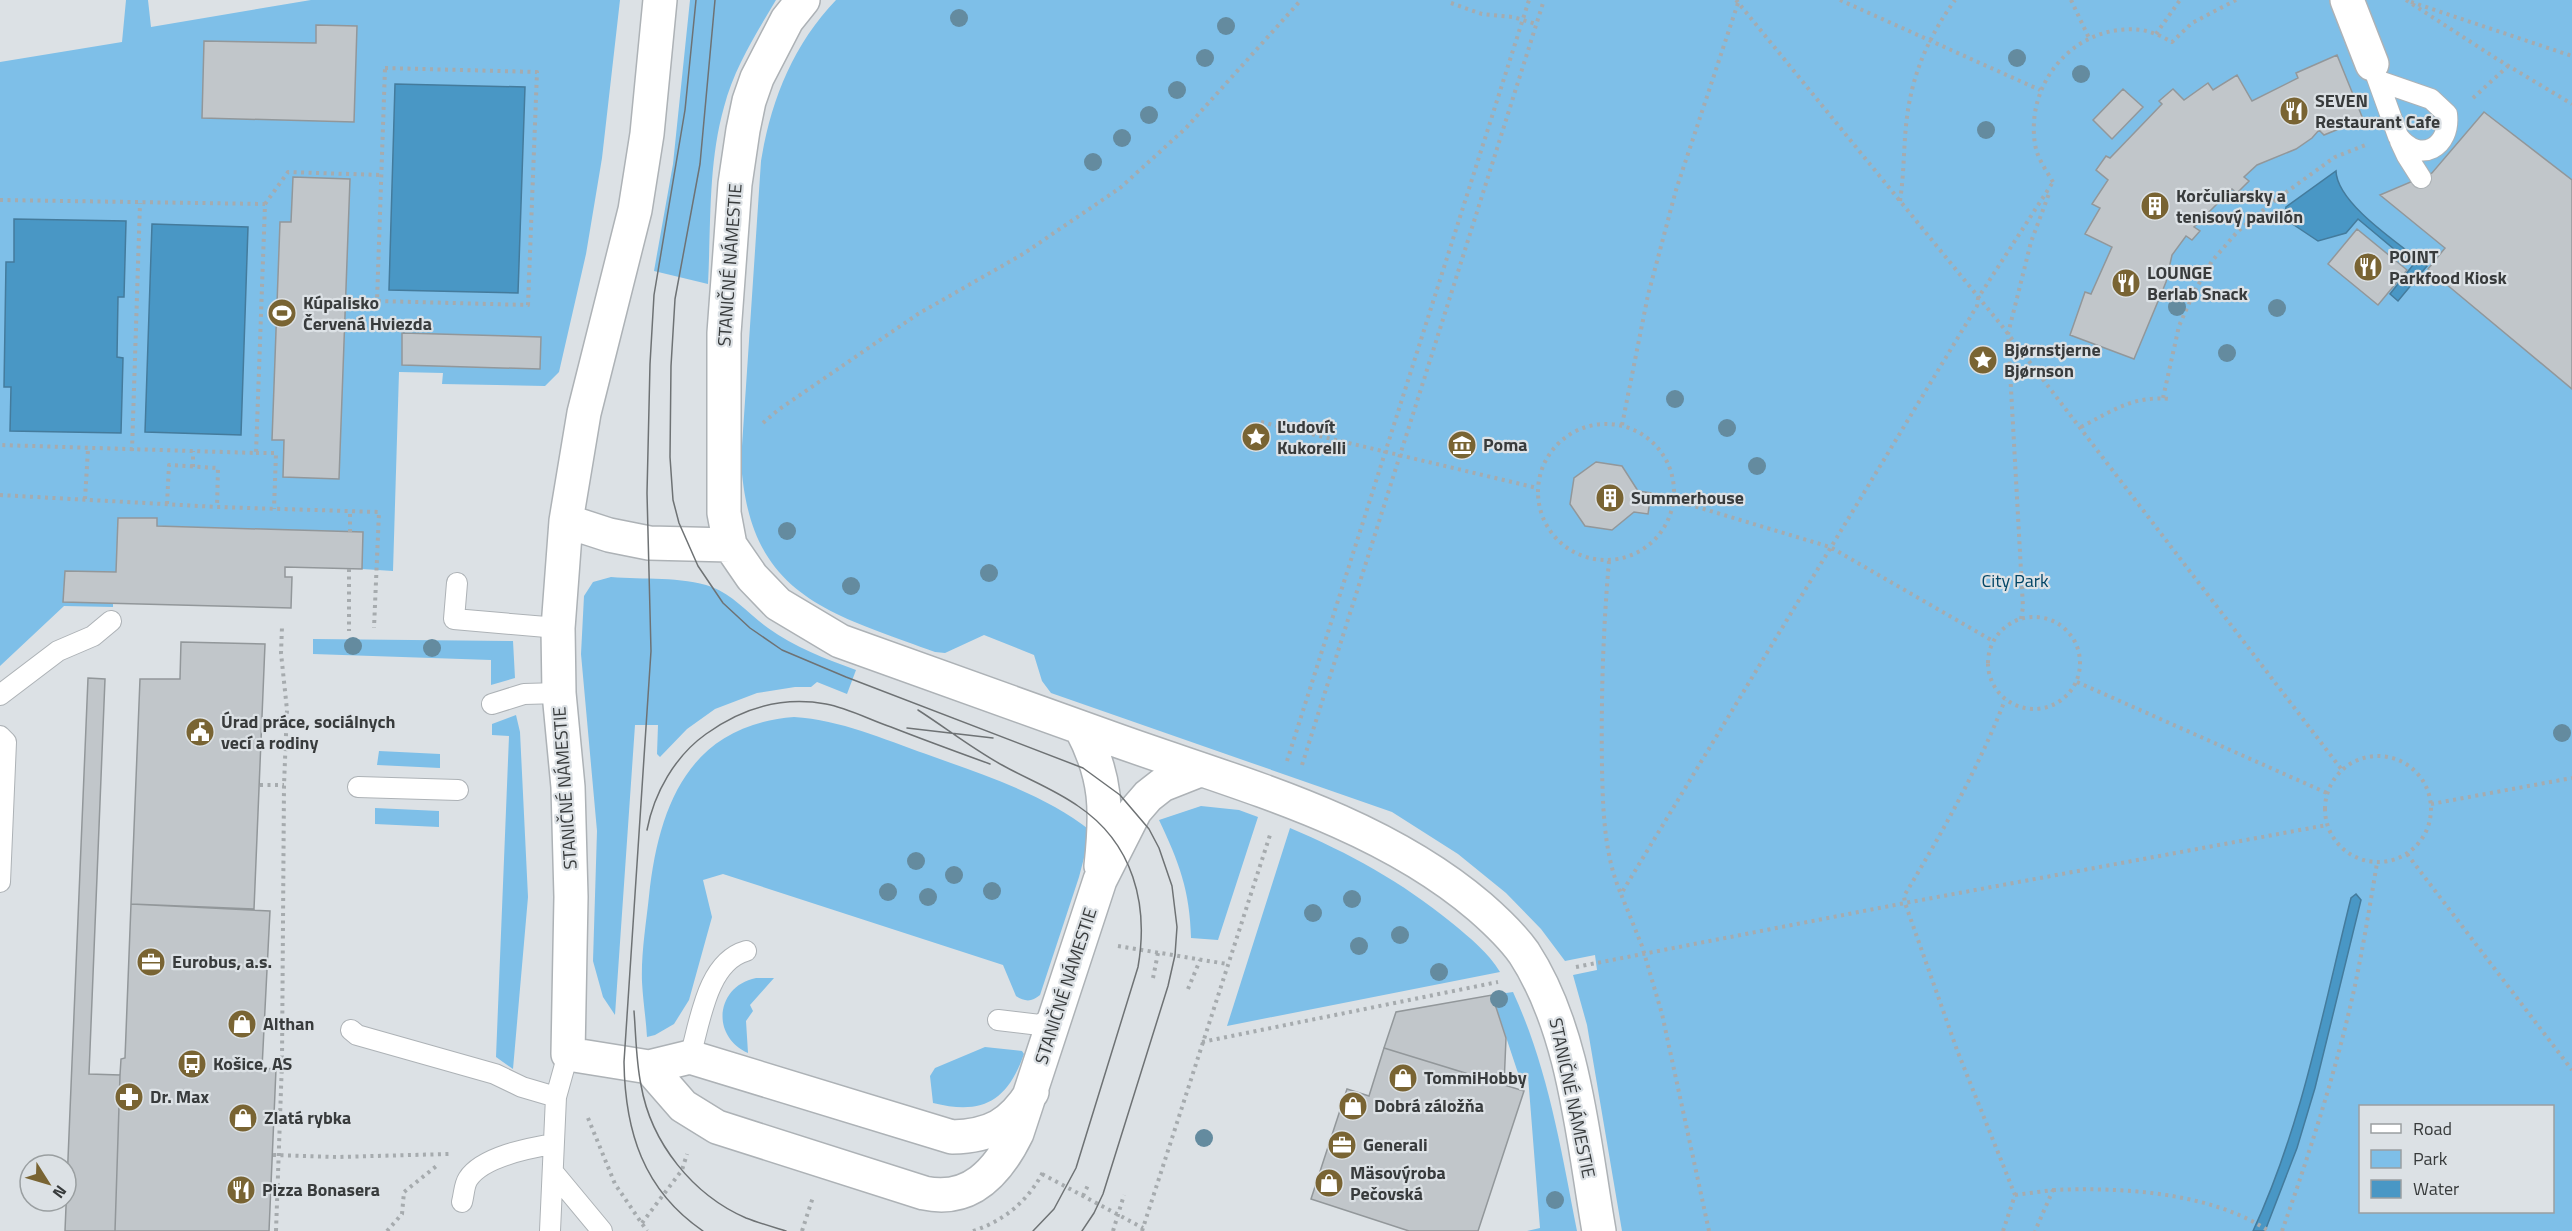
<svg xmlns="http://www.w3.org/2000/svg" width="2572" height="1231" viewBox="0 0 2572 1231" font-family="'Titillium Web',sans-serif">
  <rect width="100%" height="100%" fill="#dce1e5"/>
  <path fill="#7ebfe8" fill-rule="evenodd" d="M126 0H148L151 27 311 0H620L602 158 586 254 559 372 545 386 442 384 443 373 399 372 393 571 362 569V532L157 526V518H118L116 572 65 571 64 602 113 603V607L64 606 0 666V62L122 42Z
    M690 0H776C756 34 734 68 724 107 708 163 711 226 708 284L654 271 673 164Z
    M836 0H2572V1231H1622L1587 1025 1573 975 1597 970 1595 955 1565 961 1541 929 1506 893 1458 854 1392 812 1051 693 1042 681 1034 655 984 635 945 653 935 652C826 612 749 595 741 461L761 161C771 100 793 45 836 0ZM2360 1106H2552V1212H2360Z
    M611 577C643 580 681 576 712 587 733 595 750 615 768 628 794 647 826 659 856 670L847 694 817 682 811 687H795L757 693 715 709 687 729 660 757 657 754 658 725H635L615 1015 603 997 593 961 597 831 581 654 584 596 593 582Z
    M313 639 513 641 515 678 491 685V660L313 654Z
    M516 715 520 732 528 897 513 1069 496 1057 509 736 492 735V724Z
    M794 717C841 720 883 739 926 754 983 775 1043 793 1091 831L1079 877 1040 995C1032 1002 1025 1002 1016 996L1003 965 723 874 703 880 712 917 689 1000 674 1024 655 1035 647 1037C646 1019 643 1001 642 982 641 954 646 924 649 896 659 804 690 725 794 717Z
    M379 751 440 754V768L377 765Z
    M1201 806 1239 810 1258 817 1218 940 1191 938C1190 891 1179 862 1159 820Z
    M375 808 439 811V827L375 824Z
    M1290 828C1349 853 1402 882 1452 923 1470 938 1488 952 1500 972L1227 1026Z
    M756 978H774L750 1005 753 1011 746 1021 748 1053C710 1036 716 986 756 978Z
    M1513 992C1548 1068 1561 1149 1577 1231H1527L1540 1228 1528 1076 1518 1073 1492 995Z
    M985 1047 1022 1051 1024 1054C1007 1102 982 1115 933 1103L930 1076 935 1068Z"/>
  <path fill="#4997c5" stroke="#447b9c" stroke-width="1.5" d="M395 84 525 87 518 293 389 290Z
    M2336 171C2337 204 2401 245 2427 266L2398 301 2390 294 2413 265 2358 219 2346 233 2318 241 2291 223 2285 215 2286 207Z
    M14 219 126 221 124 297H118L117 357 123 358 121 433 10 431 11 387H4L6 262H14Z
    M152 224 248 227 241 435 145 432Z
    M2356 894 2361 900 2315 1088 2297 1148 2265 1231H2253C2302 1126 2323 1010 2351 898Z"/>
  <path fill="#c1c6ca" stroke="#92979a" stroke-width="1.5" d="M316 25 357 26 354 122 202 118 204 41 316 43Z
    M2337 55 2363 119 2324 135 2319 130 2312 138 2296 149 2257 165 2244 177 2249 181 2237 193 2232 189 2194 227 2200 231 2192 240 2186 236 2172 255 2166 282 2134 359 2070 335 2085 292 2091 294 2112 247 2085 234 2100 208 2092 204 2108 180 2096 170 2106 156 2110 158 2162 104 2159 101 2173 89 2184 100 2208 83 2213 90 2237 75 2252 101 2298 78 2296 73Z
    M2123 89 2143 107 2112 139 2093 120Z
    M2484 112 2572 180V389L2428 269 2445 248 2380 195 2432 173Z
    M293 177 350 179 339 479 283 477 284 440H272L280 222H291Z
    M2357 229 2407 270 2378 305 2328 264Z
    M402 333 541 337 540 369 402 365Z
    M1596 462 1622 466 1638 491 1651 493 1648 514 1634 512 1612 530 1585 526 1570 504 1574 478Z
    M118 518H157V526L363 532 362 569 285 567V577H292L291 608 63 602 65 571 116 572Z
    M181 642 265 644 254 909 131 904 140 679H180Z
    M88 678 105 679 89 1074 120 1075 115 1231H65Z
    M131 904 270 911 262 1068 276 1069 269 1231H115L120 1075 121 1059 125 1058Z
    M1492 995 1506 1038 1504 1085 1384 1048 1396 1012Z
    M1384 1048 1524 1091 1478 1231H1409L1311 1199 1347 1089 1369 1096Z"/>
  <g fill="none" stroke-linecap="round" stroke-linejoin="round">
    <g stroke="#adb2b6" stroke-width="22">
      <path id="lane" d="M2372 64 2398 136C2420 165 2451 147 2447 114L2431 99 2379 81
        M2400 141 2407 156 2421 178
        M457 583 454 619 558 628
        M0 695 58 651 93 636 111 621
        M492 704 524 694 559 693
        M0 736 6 742 0 882
        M358 787 458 790
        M998 1020 1040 1025 1057 1013
        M351 1030 357 1035 495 1074 522 1087 556 1097
        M690 1057C700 1022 707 962 746 951
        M553 1172 602 1231
        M462 1202C464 1195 464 1185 468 1179 482 1157 529 1148 553 1144
        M550 1231 556 1097 568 1054"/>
    </g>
    <g stroke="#adb2b6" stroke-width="36">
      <path id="street" d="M660 0 647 134 635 210 584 413 566 521 558 628 559 693 568 787 571 897 568 1054 649 1067 690 1057 952 1137C991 1136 1011 1125 1032 1092
        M803 0 787 20 757 78 749 101 743 130 735 184 724 333V513L730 545 752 577 778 604 840 641C931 674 1022 707 1113 739 1238 784 1377 819 1480 907 1496 921 1512 936 1524 953 1575 1031 1583 1140 1599 1231
        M2347 0 2372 64
        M566 521 609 535 649 543 730 545
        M1081 728C1107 777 1107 811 1101 866
        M649 1067 683 1106 717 1127 924 1193C970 1203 998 1172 1017 1133L1100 880 1135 811 1148 796 1162 785 1200 770"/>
    </g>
    <path stroke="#a6abae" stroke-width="4" stroke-dasharray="3 4.5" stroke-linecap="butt" d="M1736 0 2002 326 2342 770
      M1840 0 2040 90
      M2071 0 2089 38
      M2406 0 2497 59 2572 104
      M2411 2 2572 56
      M1451 3 1482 14 1513 17 1536 24
      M2156 34 2180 0
      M385 68 537 72 528 305 377 301Z
      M2473 98 2508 66
      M2053 182C2046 170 2037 158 2035 144 2025 81 2077 22 2142 30 2153 32 2163 37 2172 42L2192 23 2236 0
      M0 200 265 204 256 453 0 445
      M1900 201C1905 169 1903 136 1909 104 1916 65 1932 32 1955 0
      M265 204 288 172 381 175
      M2163 398 2179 326 2194 292 2212 261 2238 231 2278 198 2335 157 2368 144
      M1261 422 1537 488
      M763 423 778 410 918 314 1023 254 1120 188 1186 128 1301 0
      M1538 492a68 68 0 1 1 136 0a68 68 0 1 1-136 0Z
      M1622 425 1648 295 1676 190 1739 0
      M2081 427C2112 411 2134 395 2171 399
      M132 451 140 203
      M256 453H276L274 509
      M193 467V451
      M0 495 217 507 379 512 374 628
      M85 499 88 449
      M1674 500 1830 547 1993 641
      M167 504 169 465 218 468 217 507
      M350 532V511
      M1609 561C1603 630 1601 699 1602 768 1603 810 1604 855 1621 894
      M349 569V631
      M1988 663a46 46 0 1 1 92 0a46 46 0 1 1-92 0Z
      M2021 619 2023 607 2008 334 2031 242 2050 191
      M2077 682 2327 793
      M2325 809a53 53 0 1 1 106 0a53 53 0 1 1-106 0Z
      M1287 761 1529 0
      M1302 765 1544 0
      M260 785H284
      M2431 804 2572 778
      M2407 854 2572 1070
      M1118 946 1227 964
      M1576 967 1905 903 2327 825
      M1153 978 1158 953
      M1188 989 1200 960
      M1202 1042 1498 982
      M588 1118 615 1184 647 1231
      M273 1155 337 1157 449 1154
      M1042 1174 1143 1228
      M2053 1190C2121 1187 2210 1192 2269 1231
      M2015 1195 2053 1190 2035 1231
      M1083 1196 1089 1183
      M642 1223 682 1170 687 1154
      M276 1231 282 1061 284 785 287 710 281 653 282 627
      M387 1231 402 1214 404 1192 439 1164
      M802 1231 813 1197
      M973 1231C1004 1221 1028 1201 1043 1172
      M1113 1231 1124 1195
      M1142 1231 1270 835
      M1709 1231 1662 1014 1642 946 1621 894 1977 306 1978 298 2053 182
      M2003 1231 2015 1195 1957 1050 1905 903 1904 896C1942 833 1978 769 2005 700
      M2282 1231C2310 1152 2336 1071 2354 990 2363 948 2370 905 2377 863"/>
    <use href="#lane" stroke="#fff" stroke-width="20"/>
    <use href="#street" stroke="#fff" stroke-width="33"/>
    <path stroke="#6e7274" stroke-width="1.5" d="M696 0 685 110 654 295 650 364 647 493 651 651 624 1062C625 1131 643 1190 703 1231
      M715 0 700 164 675 299 671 366 670 457 673 500 679 523 698 566 723 603 750 628 782 650 846 677 1083 768 1120 795 1149 829 1159 848 1172 886 1177 927 1175 955 1168 986 1103 1194 1094 1213 1082 1231
      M918 710C946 728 973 749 1002 765 1027 779 1054 789 1078 806 1133 843 1149 904 1138 967L1076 1168 1054 1209 1033 1231
      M907 728 993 738
      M647 830C654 793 675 756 706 734 742 708 782 696 826 704 848 708 870 720 891 727 924 740 957 752 990 764
      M634 1011C636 1036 636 1061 641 1085 651 1143 693 1195 746 1218 759 1223 773 1227 786 1231"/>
  </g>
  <g fill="#648b9f">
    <circle cx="959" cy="18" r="9"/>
    <circle cx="1226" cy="26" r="9"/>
    <circle cx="1205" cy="58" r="9"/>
    <circle cx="2017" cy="58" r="9"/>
    <circle cx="2081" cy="74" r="9"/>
    <circle cx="1177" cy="90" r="9"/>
    <circle cx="1149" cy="115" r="9"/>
    <circle cx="1986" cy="130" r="9"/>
    <circle cx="1122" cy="138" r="9"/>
    <circle cx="1093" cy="162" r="9"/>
    <circle cx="2177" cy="307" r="9"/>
    <circle cx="2277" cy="308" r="9"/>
    <circle cx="2227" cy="353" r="9"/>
    <circle cx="1675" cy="399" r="9"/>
    <circle cx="1727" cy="428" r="9"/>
    <circle cx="1757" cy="466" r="9"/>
    <circle cx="787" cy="531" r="9"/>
    <circle cx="989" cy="573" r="9"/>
    <circle cx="851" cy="586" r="9"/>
    <circle cx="353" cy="646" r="9"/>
    <circle cx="432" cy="648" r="9"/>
    <circle cx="2562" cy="733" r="9"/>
    <circle cx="916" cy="861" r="9"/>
    <circle cx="954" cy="875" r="9"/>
    <circle cx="992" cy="891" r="9"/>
    <circle cx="888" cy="892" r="9"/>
    <circle cx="928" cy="897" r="9"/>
    <circle cx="1352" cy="899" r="9"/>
    <circle cx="1313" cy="913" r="9"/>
    <circle cx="1400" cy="935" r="9"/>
    <circle cx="1359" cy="946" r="9"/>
    <circle cx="1439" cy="972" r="9"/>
    <circle cx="1499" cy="999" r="9"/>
    <circle cx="1204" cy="1138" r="9"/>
    <circle cx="1555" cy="1200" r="9"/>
  </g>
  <defs>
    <g id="restaurant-disc" transform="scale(1.5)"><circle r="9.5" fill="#796433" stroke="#dce1e5"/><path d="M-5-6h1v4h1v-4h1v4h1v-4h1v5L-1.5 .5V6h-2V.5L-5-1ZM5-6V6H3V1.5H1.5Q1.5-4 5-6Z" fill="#fff"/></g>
    <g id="building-disc" transform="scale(1.5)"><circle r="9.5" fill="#796433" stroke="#dce1e5"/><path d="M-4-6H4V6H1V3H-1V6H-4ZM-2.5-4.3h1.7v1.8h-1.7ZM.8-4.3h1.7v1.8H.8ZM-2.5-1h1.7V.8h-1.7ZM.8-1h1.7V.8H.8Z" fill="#fff"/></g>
    <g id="stadium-disc" transform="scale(1.5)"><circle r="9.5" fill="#796433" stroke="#dce1e5"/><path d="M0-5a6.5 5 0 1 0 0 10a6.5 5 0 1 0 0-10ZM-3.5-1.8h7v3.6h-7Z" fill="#fff"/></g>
    <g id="sight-disc" transform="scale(1.5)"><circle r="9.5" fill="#796433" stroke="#dce1e5"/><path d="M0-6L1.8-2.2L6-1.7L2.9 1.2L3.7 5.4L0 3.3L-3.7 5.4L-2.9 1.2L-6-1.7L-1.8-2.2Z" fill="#fff"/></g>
    <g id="museum-disc" transform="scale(1.5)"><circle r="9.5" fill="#796433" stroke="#dce1e5"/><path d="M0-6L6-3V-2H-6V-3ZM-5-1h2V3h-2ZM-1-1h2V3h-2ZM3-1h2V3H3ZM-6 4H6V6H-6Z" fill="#fff"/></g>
    <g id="civic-disc" transform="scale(1.5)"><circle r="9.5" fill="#796433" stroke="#dce1e5"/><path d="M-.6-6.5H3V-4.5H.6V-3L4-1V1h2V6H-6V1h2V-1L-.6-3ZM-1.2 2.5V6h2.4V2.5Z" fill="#fff"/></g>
    <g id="office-disc" transform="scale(1.5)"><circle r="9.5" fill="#796433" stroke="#dce1e5"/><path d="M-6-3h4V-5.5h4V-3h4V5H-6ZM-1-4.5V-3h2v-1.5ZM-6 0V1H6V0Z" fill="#fff"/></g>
    <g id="shop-disc" transform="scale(1.5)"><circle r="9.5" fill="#796433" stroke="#dce1e5"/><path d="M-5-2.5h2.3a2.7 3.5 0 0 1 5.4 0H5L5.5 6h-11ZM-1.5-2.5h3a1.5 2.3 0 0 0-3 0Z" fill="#fff"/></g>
    <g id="bus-disc" transform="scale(1.5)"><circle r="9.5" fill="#796433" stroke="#dce1e5"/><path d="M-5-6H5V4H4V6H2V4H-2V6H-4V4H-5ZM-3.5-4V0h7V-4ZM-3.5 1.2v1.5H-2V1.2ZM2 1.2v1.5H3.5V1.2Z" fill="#fff"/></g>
    <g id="pharmacy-disc" transform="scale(1.5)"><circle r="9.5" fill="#796433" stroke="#dce1e5"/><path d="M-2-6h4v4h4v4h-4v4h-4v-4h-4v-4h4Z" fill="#fff"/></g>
  </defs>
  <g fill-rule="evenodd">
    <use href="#restaurant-disc" x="2294" y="111"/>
    <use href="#building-disc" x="2155" y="206"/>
    <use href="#restaurant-disc" x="2368" y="267"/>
    <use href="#restaurant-disc" x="2126" y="283"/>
    <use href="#stadium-disc" x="282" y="313"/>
    <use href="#sight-disc" x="1983" y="360"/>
    <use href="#sight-disc" x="1256" y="437"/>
    <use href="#museum-disc" x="1462" y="445"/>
    <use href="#building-disc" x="1610" y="498"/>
    <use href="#civic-disc" x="200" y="732"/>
    <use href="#office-disc" x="151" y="962"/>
    <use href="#shop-disc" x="242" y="1024"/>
    <use href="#bus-disc" x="192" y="1064"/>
    <use href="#shop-disc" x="1403" y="1078"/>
    <use href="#pharmacy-disc" x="129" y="1097"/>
    <use href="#shop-disc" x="1353" y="1106"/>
    <use href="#shop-disc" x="243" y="1118"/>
    <use href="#office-disc" x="1342" y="1145"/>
    <use href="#shop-disc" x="1329" y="1183"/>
    <use href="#restaurant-disc" x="241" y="1190"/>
  </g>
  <g text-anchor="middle" stroke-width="4.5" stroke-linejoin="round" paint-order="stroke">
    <g font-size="18" font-weight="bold" fill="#383b3c" stroke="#dce1e5" text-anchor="start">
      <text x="2315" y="107">SEVEN<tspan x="2315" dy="21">Restaurant Cafe</tspan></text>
      <text x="2176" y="202">Korčuliarsky a<tspan x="2176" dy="21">tenisový pavilón</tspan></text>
      <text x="2389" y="263">POINT<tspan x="2389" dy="21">Parkfood Kiosk</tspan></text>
      <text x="2147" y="279">LOUNGE<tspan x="2147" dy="21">Berlab Snack</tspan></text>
      <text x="303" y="309">Kúpalisko<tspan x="303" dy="21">Červená Hviezda</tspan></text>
      <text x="2004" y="356">Bjørnstjerne<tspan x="2004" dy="21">Bjørnson</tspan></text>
      <text x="1277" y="433">Ľudovít<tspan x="1277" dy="21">Kukorelli</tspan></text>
      <text x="1483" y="451">Poma</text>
      <text x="1631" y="504">Summerhouse</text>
      <text x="221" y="728">Úrad práce, sociálnych<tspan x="221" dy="21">vecí a rodiny</tspan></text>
      <text x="172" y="968">Eurobus, a.s.</text>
      <text x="263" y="1030">Althan</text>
      <text x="213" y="1070">Košice, AS</text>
      <text x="1424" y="1084">TommiHobby</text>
      <text x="150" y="1103">Dr. Max</text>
      <text x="1374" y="1112">Dobrá záložňa</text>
      <text x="264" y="1124">Zlatá rybka</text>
      <text x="1363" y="1151">Generali</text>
      <text x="1350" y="1179">Mäsovýroba<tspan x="1350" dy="21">Pečovská</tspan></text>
      <text x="262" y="1196">Pizza Bonasera</text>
    </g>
    <g font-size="18" fill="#383b3c" stroke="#dce1e5">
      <text transform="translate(730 265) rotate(-86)" y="6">STANIČNÉ NÁMESTIE</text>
      <text transform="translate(565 788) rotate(-94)" y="6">STANIČNÉ NÁMESTIE</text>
      <text transform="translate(1066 986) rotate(-72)" y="6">STANIČNÉ NÁMESTIE</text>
      <text transform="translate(1572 1098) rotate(78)" y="6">STANIČNÉ NÁMESTIE</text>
    </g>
    <g font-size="18" fill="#024565" stroke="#dce1e5">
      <text x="2015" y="587">City Park</text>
    </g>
  </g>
  <rect x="2359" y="1105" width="195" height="108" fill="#dce1e5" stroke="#9a9fa1" stroke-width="1.5"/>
  <rect x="2371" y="1124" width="30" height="9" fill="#ffffff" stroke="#9a9fa1" stroke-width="1.5"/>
  <text x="2413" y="1135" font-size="18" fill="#383b3c">Road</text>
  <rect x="2371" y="1150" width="30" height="18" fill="#7ebfe8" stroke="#9a9fa1" stroke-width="1.5"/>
  <text x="2413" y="1165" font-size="18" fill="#383b3c">Park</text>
  <rect x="2371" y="1180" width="30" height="18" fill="#4997c5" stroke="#9a9fa1" stroke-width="1.5"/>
  <text x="2413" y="1195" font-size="18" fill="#383b3c">Water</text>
  <g transform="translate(48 1183) rotate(127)"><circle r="28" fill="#dce1e5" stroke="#9a9fa1" stroke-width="1.5"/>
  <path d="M0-4.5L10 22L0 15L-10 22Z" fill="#796433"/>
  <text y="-9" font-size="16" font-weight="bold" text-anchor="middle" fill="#383b3c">N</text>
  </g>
</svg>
